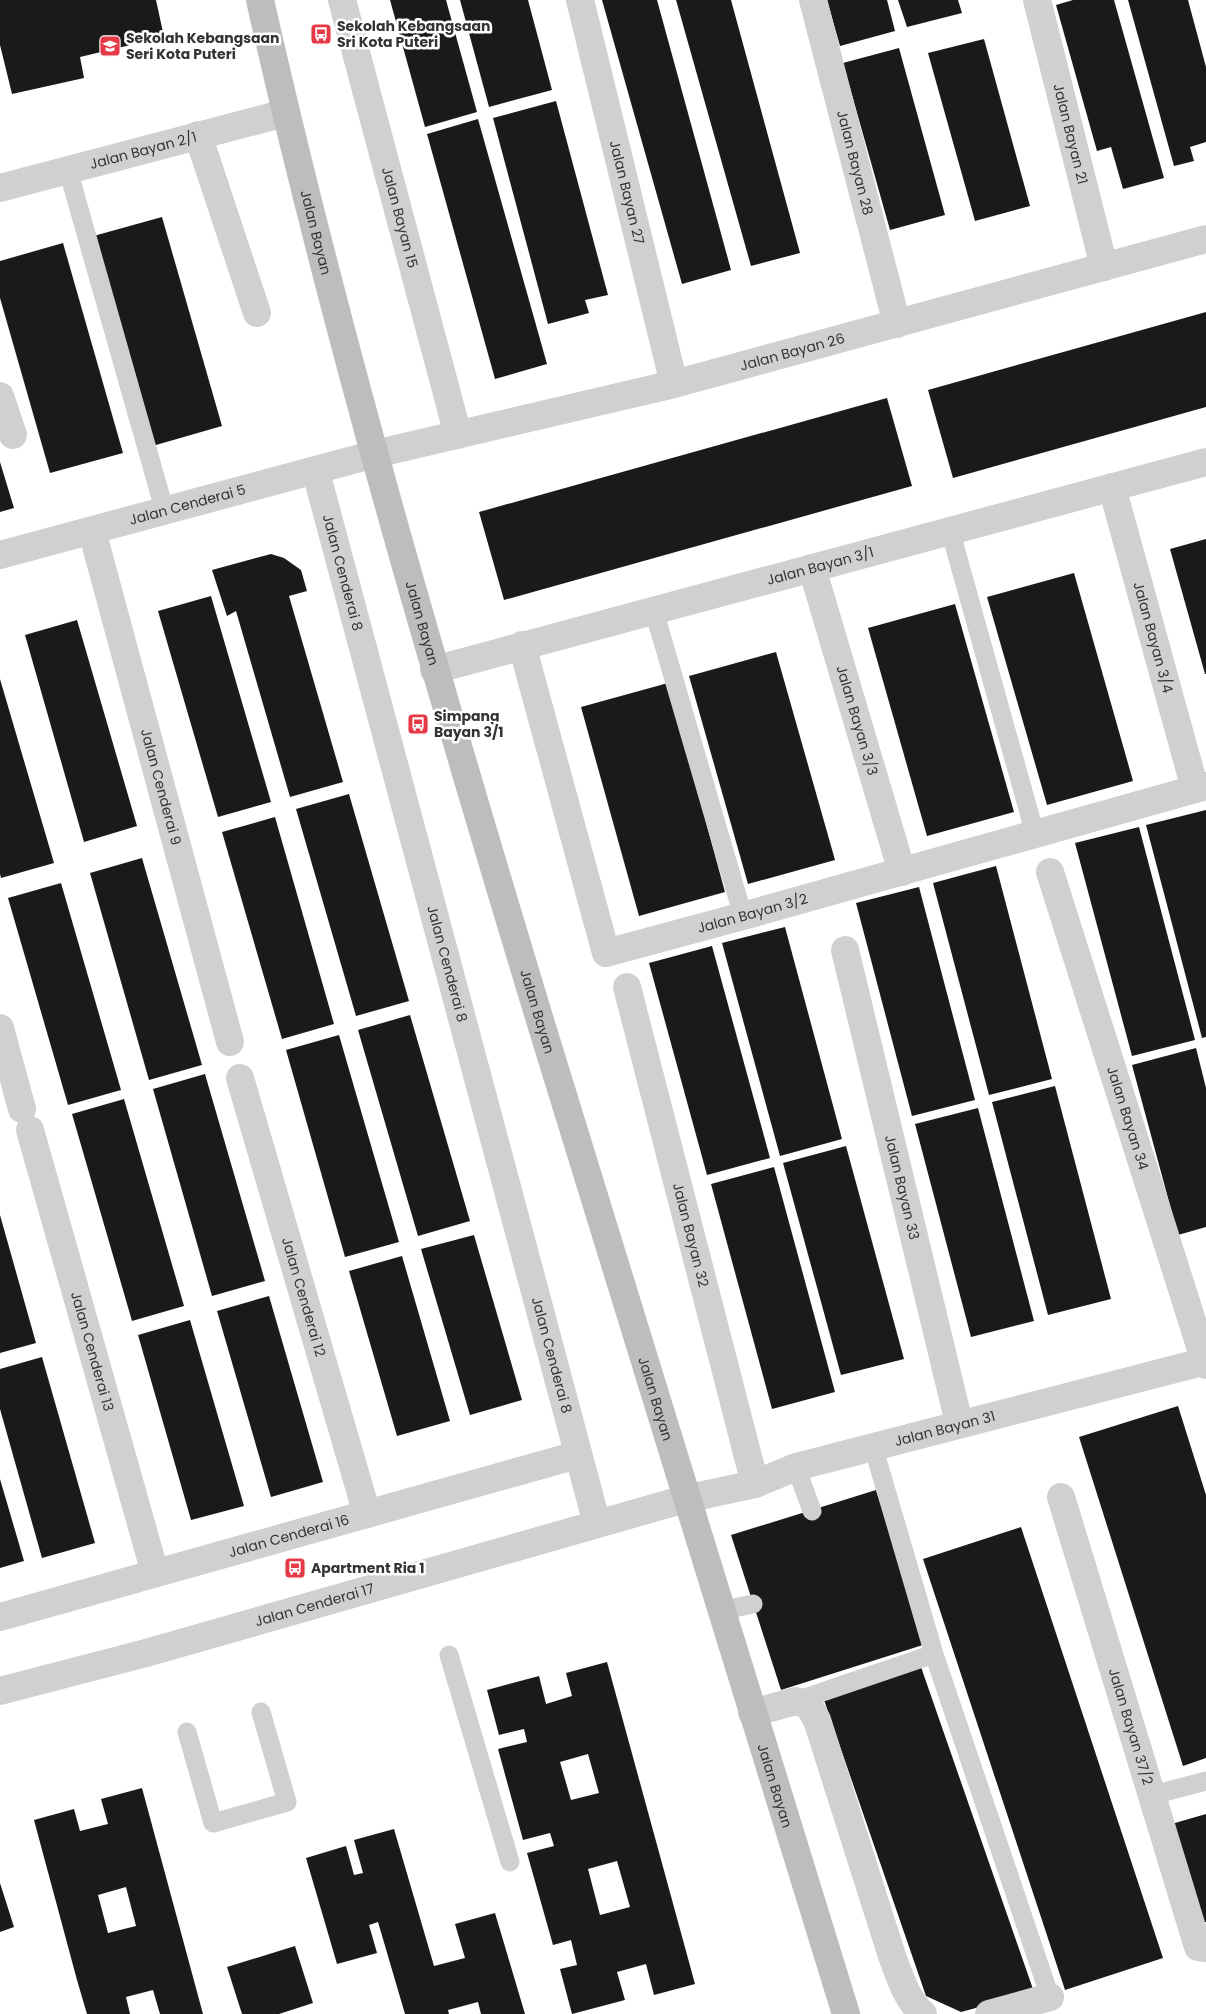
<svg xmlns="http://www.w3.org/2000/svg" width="1206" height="2014" viewBox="0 0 1206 2014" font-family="Poppins,sans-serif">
  <rect width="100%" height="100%" fill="#fff"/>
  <path fill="#1a1a1a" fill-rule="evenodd" d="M0 0H156L164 37 80 57 84 78 12 94 0 45Z
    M390 0H446L477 112 425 127Z
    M460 0H528L552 90 489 107Z
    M602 0H657L731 270 682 284Z
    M676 0H731L800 253 751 266Z
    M827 0H887L895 31 840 46Z
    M898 0H958L962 13 907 27Z
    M1073 0H1114L1164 178 1123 189 1111 147 1097 151 1056 5Z
    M1128 0H1188L1206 67V142L1190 147 1194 161 1174 166Z
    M984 39 1030 206 975 221 928 53Z
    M899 48 945 215 890 230 843 63Z
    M556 101 608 295 585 300 589 313 548 324 493 118Z
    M478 119 547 364 495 379 427 134Z
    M162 217 222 426 149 447 90 237Z
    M63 243 123 453 50 473 0 298V261Z
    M1206 312V407L953 478 928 390Z
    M887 398 912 486 504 600 479 512Z
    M0 462 14 508 0 512Z
    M1206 539V674H1205L1170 549Z
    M271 554 284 558 301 570 307 591 289 596 343 782 290 797 236 611 227 616 212 570Z
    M1074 573 1133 781 1047 805 987 597Z
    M211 596 271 802 218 817 158 611Z
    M955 604 1014 812 927 836 868 628Z
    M77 620 137 826 84 842 25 635Z
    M776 652 835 860 748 884 689 676Z
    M0 679 54 863 1 878 0 874Z
    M668 683 725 892 639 916 581 707Z
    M349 794 409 1001 356 1016 296 809Z
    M1206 810V1037L1202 1038 1146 825Z
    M275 817 334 1024 282 1039 222 832Z
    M1139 827 1195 1040 1132 1056 1075 843Z
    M142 858 202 1065 149 1080 90 873Z
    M996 866 1052 1079 989 1095 933 883Z
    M61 883 121 1090 68 1105 8 898Z
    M919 887 975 1100 912 1116 856 903Z
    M785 927 842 1139 780 1156 722 943Z
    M712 946 770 1158 707 1175 649 963Z
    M410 1015 470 1221 418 1236 358 1030Z
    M339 1035 399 1242 345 1257 286 1050Z
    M1196 1048 1206 1088V1227L1178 1235 1132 1065Z
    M205 1074 265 1281 212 1296 153 1089Z
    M1055 1086 1111 1299 1048 1315 992 1102Z
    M124 1099 184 1306 132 1321 72 1114Z
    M978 1108 1034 1321 971 1337 915 1124Z
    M846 1146 904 1359 841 1375 783 1163Z
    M774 1167 835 1392 772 1409 711 1184Z
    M0 1215 36 1343 0 1353Z
    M474 1235 522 1400 470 1415 421 1249Z
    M402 1256 450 1421 397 1436 349 1271Z
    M269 1296 323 1482 271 1497 217 1311Z
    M190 1320 244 1506 191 1520 138 1335Z
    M42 1357 95 1543 42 1558 0 1409V1369Z
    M1178 1406 1206 1495V1758L1183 1766 1079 1437Z
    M0 1479 24 1561 0 1568Z
    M876 1490 926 1644 781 1690 731 1535Z
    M1021 1527 1163 1958 1065 1990 923 1559Z
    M607 1662 695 1984 654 1995 646 1964 617 1972 625 2000 572 2014 560 1969 577 1965 571 1940 553 1945 527 1853 554 1846 550 1833 523 1840 498 1749 527 1742 524 1729 499 1735 487 1690 539 1676 546 1704 572 1696 566 1673ZM588 1754 599 1793 571 1800 560 1762ZM617 1861 630 1907 600 1915 588 1869Z
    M921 1667 1034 1992 961 2012 926 1996 824 1700Z
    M142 1788 200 2003 203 2014H160L153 1990 126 1997 130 2014H87L77 1980 34 1820 74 1809 80 1831 108 1824 101 1799ZM126 1887 136 1926 108 1933 98 1895Z
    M1206 1814V1922L1199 1924 1168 1825Z
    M394 1829 434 1966 465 1958 455 1924 495 1913 525 2014H481L478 2002 448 2010 449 2014H405L378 1922 369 1925 377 1953 337 1964 306 1858 346 1846 354 1875 363 1873 354 1840Z
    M0 1883 14 1927 0 1932Z
    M295 1946 313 2003 279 2014H242L227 1967Z"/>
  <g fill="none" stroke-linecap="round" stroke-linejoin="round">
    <path stroke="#d0d0d0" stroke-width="19" d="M68 170 165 512
      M950 530 1035 834
      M654 611 743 916
      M873 1446 934 1654 1050 1997
      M796 1467 812 1511
      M720 1611 753 1604
      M449 1655 510 1862
      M796 1701 934 1654
      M187 1732 213 1823 287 1802 261 1712
      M1153 1795 1206 1781"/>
    <g stroke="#d0d0d0" stroke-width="28">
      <path id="s1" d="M342 0 458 435"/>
      <path id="s2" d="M580 0 674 384"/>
      <path id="s3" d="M813 0 897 324"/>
      <path id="s4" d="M1037 0 1104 267"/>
      <path d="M198 135 257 313"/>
      <path id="s5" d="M0 188 285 113"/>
      <path d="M0 396 13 435"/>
      <path id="s6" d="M316 472 597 1524"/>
      <path id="s7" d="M1112 487 1195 789"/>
      <path id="s8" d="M92 531 230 1042"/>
      <path id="s9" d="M0 555 375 454 674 384 1206 239"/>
      <path id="s10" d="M812 568 902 872"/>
      <path id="s11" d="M522 645 606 953 743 916 1206 786"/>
      <path id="s12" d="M434 670 1206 462"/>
      <path id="s13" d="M1050 872 1206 1365"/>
      <path id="s14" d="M845 950 959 1423"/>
      <path id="s15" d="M627 987 755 1484"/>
      <path d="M0 1028 22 1109"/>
      <path id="s16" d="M240 1078 367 1514"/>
      <path id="s17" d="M30 1130 155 1573"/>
      <path id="s18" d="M1061 1497 1198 1947 1206 1948"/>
      <path id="s19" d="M0 1617 577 1455"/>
      <path id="s20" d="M0 1691 146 1653 685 1499 755 1484 796 1467 1206 1361"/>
      <path d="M752 1713 796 1701 809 1706 817 1720 892 1956C900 1977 906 1999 923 2014"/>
      <path d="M989 2014 1050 1997"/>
    </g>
    <path stroke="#bdbdbd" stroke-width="28" id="s21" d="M260 0C338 346 439 687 542 1027 642 1356 743 1685 846 2014"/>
  </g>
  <defs>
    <g id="bus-square" transform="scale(1.125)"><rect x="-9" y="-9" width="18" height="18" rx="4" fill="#e63946" stroke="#fff"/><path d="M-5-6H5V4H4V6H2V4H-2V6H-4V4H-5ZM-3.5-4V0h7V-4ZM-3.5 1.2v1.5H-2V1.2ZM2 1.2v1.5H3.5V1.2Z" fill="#fff"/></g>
    <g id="school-square" transform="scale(1.125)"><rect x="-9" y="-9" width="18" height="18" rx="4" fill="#e63946" stroke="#fff"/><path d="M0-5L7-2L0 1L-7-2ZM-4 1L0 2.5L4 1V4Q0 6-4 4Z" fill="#fff"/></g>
  </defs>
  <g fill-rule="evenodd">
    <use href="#bus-square" x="321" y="34"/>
    <use href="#school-square" x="110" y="46"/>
    <use href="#bus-square" x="418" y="724"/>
    <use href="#bus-square" x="295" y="1568"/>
  </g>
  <g text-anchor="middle" stroke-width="5" stroke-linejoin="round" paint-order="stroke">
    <g font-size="14" font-weight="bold" fill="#333" stroke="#fff" text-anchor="start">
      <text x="337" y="31">Sekolah Kebangsaan<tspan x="337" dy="16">Sri Kota Puteri</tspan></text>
      <text x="126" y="43">Sekolah Kebangsaan<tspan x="126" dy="16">Seri Kota Puteri</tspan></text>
      <text x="434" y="721">Simpang<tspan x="434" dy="16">Bayan 3/1</tspan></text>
      <text x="311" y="1573">Apartment Ria 1</text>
    </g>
    <g font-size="14" fill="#333" stroke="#fff">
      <text dy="5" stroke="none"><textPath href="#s4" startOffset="138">Jalan Bayan 21</textPath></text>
      <text dy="5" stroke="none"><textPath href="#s5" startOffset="148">Jalan Bayan 2/1</textPath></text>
      <text dy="5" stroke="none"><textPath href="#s3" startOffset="168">Jalan Bayan 28</textPath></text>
      <text dy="5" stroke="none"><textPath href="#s2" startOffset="198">Jalan Bayan 27</textPath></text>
      <text dy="5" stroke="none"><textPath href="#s1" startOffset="225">Jalan Bayan 15</textPath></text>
      <text dy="5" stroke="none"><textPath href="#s21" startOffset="239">Jalan Bayan</textPath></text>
      <text dy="5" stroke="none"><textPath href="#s9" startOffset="818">Jalan Bayan 26</textPath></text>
      <text dy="5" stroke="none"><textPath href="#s9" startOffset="194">Jalan Cenderai 5</textPath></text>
      <text dy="5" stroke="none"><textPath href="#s12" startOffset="400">Jalan Bayan 3/1</textPath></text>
      <text dy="5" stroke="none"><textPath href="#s6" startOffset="104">Jalan Cenderai 8</textPath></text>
      <text dy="5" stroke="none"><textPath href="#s21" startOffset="644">Jalan Bayan</textPath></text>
      <text dy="5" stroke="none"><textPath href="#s7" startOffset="156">Jalan Bayan 3/4</textPath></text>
      <text dy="5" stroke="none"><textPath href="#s10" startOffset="159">Jalan Bayan 3/3</textPath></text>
      <text dy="5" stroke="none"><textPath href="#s8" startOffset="265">Jalan Cenderai 9</textPath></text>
      <text dy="5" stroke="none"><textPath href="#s11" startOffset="471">Jalan Bayan 3/2</textPath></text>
      <text dy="5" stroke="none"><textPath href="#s6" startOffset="509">Jalan Cenderai 8</textPath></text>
      <text dy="5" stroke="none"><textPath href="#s21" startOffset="1049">Jalan Bayan</textPath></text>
      <text dy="5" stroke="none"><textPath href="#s13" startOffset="258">Jalan Bayan 34</textPath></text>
      <text dy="5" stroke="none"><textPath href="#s14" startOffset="244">Jalan Bayan 33</textPath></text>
      <text dy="5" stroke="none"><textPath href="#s15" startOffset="256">Jalan Bayan 32</textPath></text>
      <text dy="5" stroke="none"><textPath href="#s16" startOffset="228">Jalan Cenderai 12</textPath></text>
      <text dy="5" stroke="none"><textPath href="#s17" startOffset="230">Jalan Cenderai 13</textPath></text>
      <text dy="5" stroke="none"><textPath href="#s6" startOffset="914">Jalan Cenderai 8</textPath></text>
      <text dy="5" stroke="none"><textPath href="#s21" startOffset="1454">Jalan Bayan</textPath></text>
      <text dy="5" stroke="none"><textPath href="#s20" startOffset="981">Jalan Bayan 31</textPath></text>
      <text dy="5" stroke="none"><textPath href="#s19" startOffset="300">Jalan Cenderai 16</textPath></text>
      <text dy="5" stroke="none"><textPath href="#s20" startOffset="326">Jalan Cenderai 17</textPath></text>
      <text dy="5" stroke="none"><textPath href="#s18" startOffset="240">Jalan Bayan 37/2</textPath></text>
      <text dy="5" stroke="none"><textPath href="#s21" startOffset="1859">Jalan Bayan</textPath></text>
    </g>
  </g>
</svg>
